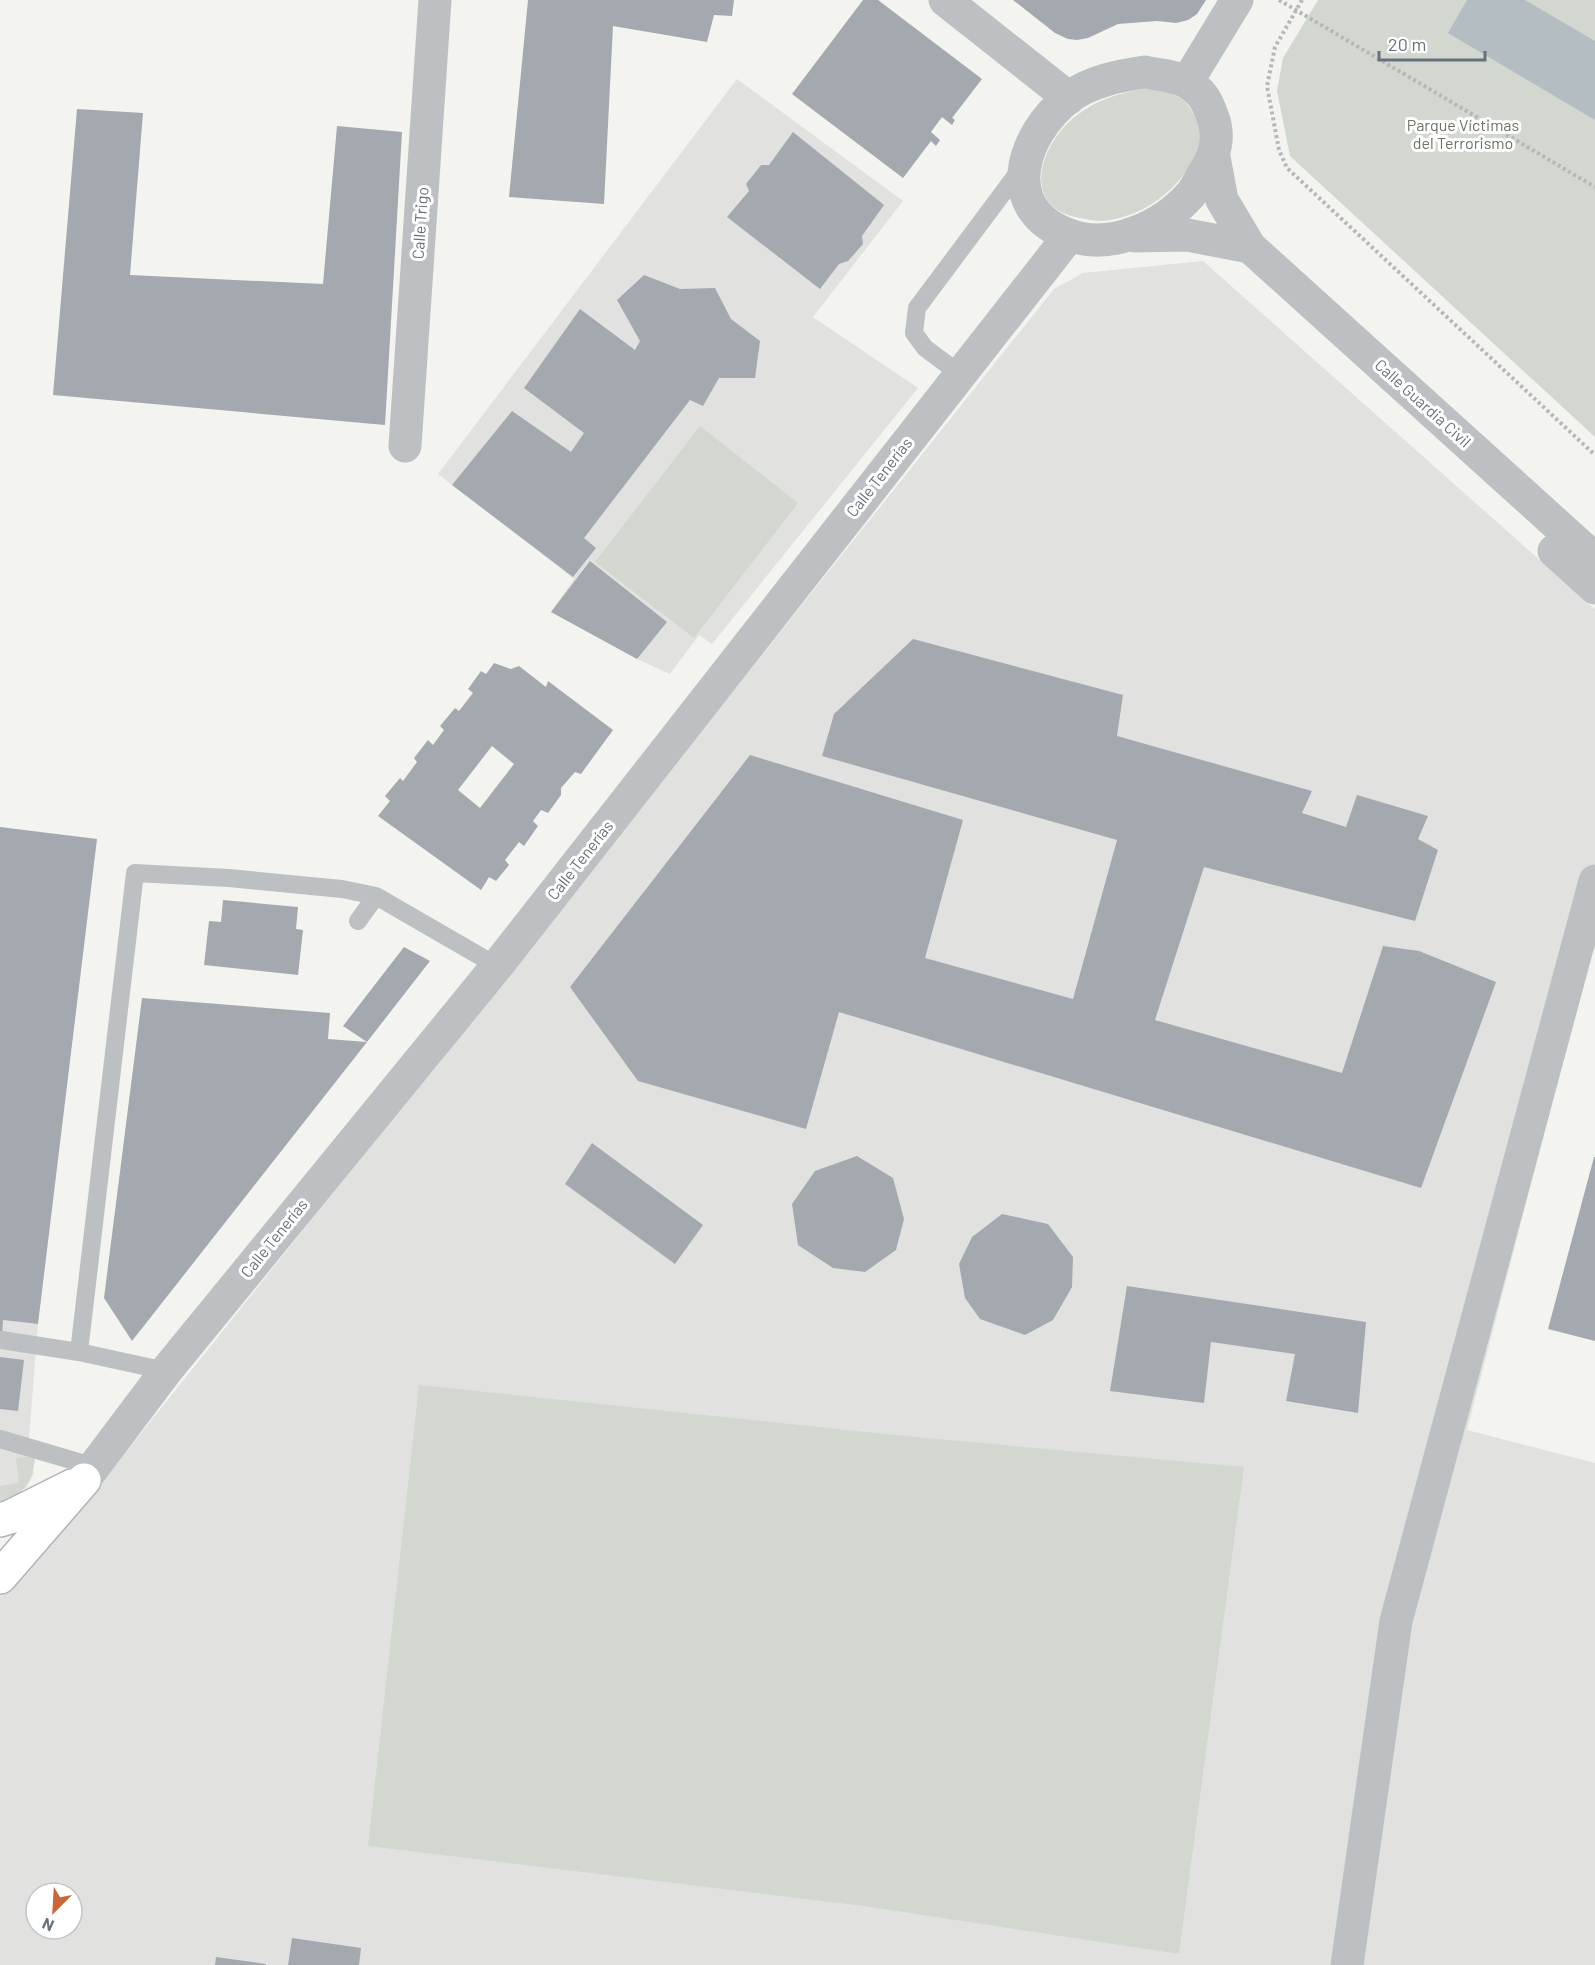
<svg xmlns="http://www.w3.org/2000/svg" width="1595" height="1965" viewBox="0 0 1595 1965" font-family="Barlow,sans-serif">
  <rect width="100%" height="100%" fill="#f3f3f0"/>
  <path fill="#e1e2e0" fill-rule="evenodd" d="M737 79 903 201 813 317 918 388 712 644 699 635 670 674 637 659 551 612 574 579 438 474Z
    M1203 261 1595 609V949L1591 954 1467 1430 1595 1463V1965H0V1597L67 1526 1054 289 1083 273ZM36 1893H72V1929H36Z
    M0 1319 38 1324 28 1451 34 1473 27 1487 0 1503Z"/>
  <path fill="#d2d8d0" d="M1318 0H1595V437L1290 156 1277 91 1283 58Z
    M1143 89C1167 90 1185 94 1195 117 1197 121 1200 126 1200 130 1202 137 1199 145 1196 152 1181 190 1143 217 1102 221 1095 221 1087 219 1080 218 1023 208 1037 152 1070 121 1091 102 1115 94 1143 89Z
    M700 426 798 503 694 638 595 562Z
    M419 1385 905 1436 1244 1467 1179 1954 864 1906 368 1846Z
    M32 1456 35 1458C33 1480 23 1497 0 1503V1486L19 1483 16 1458Z"/>
  <path fill="#b4bec2" d="M1467 0H1525L1595 41V120L1448 33Z"/>
  <path fill="#a3a9ae" fill-rule="evenodd" d="M528 0H734L732 16 714 15 707 42 613 26 604 204 509 197Z
    M863 0H878L982 79 952 118 955 120 952 125 942 117 931 132 940 140 936 146 931 141 903 178 792 94Z
    M1013 0H1206L1197 14 1188 20 1176 23 1157 21 1118 24 1088 38 1077 40 1068 39 1055 33Z
    M77 109 143 113 130 275 323 284 337 126 402 132 385 425 53 395Z
    M793 132 884 205 862 236 863 244 848 261 839 264 820 289 727 217 749 191 746 184 761 165H769Z
    M644 275 680 289 715 288 731 319 760 341 755 378H719L703 406 690 400 584 538 596 548 573 577 452 485 512 411 571 452 584 433 524 388 580 309 635 350 640 341 617 300Z
    M590 561 667 622 637 659 551 612Z
    M913 639 1123 695 1117 736 1312 791 1302 813 1346 827 1357 795 1428 816 1418 839 1438 850 1415 921 1204 867 1155 1020 1342 1073 1383 946 1419 951 1496 982 1421 1188 839 1012 806 1129 638 1081 570 987 750 755 963 820 925 958 1073 999 1117 840 822 756 834 714Z
    M494 663 511 669 519 666 546 687 548 681 613 730 581 774 575 772 561 788V795L548 813 541 810 533 821 538 826 524 846 519 842 505 860 509 865 496 881 489 877 481 890 378 816 390 801 385 796 400 778 403 781 417 762 414 758 428 740 433 745 444 730 440 726 455 708 459 711 473 693 468 689 481 671 486 674ZM492 746 514 764 480 808 458 790Z
    M0 827 97 839 38 1324 3 1320 2 1337H0Z
    M223 900 298 907 296 929 303 930 298 975 204 965 209 921 221 922Z
    M404 947 430 961 367 1042 132 1341 104 1298 142 998 330 1013 328 1039 367 1042 343 1026Z
    M592 1143 703 1225 675 1264 565 1184Z
    M857 1156 893 1178 904 1219 896 1250 865 1272 833 1268 798 1245 792 1204 815 1171Z
    M1594 1157H1595V1341L1548 1329Z
    M1002 1214 1048 1224 1073 1257 1072 1287 1053 1320 1025 1335 980 1319 965 1298 959 1264 972 1237Z
    M1127 1286 1366 1322 1358 1413 1286 1401 1295 1354 1211 1342 1204 1403 1110 1391Z
    M0 1357 24 1360 18 1411 0 1409Z
    M292 1938 361 1948 359 1965H288Z
    M216 1957 266 1964V1965H215Z"/>
  <g fill="none" stroke-linecap="round" stroke-linejoin="round">
    <g stroke="#b0b3b6" stroke-width="36">
      <path id="motorway" d="M0 1520 10 1517 72 1486
        M0 1577 84 1480"/>
    </g>
    <path stroke="#b5b7ba" stroke-width="4" stroke-dasharray="3 3" stroke-linecap="butt" d="M1279 0 1595 187
      M1302 0 1275 47 1267 86 1279 150 1287 168 1595 455"/>
    <path stroke="#bdc0c3" stroke-width="18" d="M960 374 925 348 914 333 917 308 1023 166
      M358 921 376 896
      M1 1340 79 1352 166 1371
      M79 1352 135 873 229 878 342 889 376 896 497 966
      M0 1439 95 1467"/>
    <path stroke="#bdc0c3" stroke-width="33" d="M945 0 1069 98
      M1145 72C1158 75 1177 76 1188 83 1202 92 1207 101 1212 115 1221 137 1215 155 1203 174 1199 181 1196 188 1191 194 1163 226 1111 251 1069 235 998 209 1021 136 1068 98 1091 81 1118 76 1145 72Z
      M1187 82 1237 0
      M1214 157 1222 200 1250 247 1595 559
      M1134 236 1187 235 1250 247
      M405 446 435 0
      M1554 551 1595 588
      M84 1480 166 1371 497 966 1069 236
      M1347 1965 1396 1621 1595 881"/>
    <use href="#motorway" stroke="#fff" stroke-width="33"/>
  </g>
  <g text-anchor="middle" stroke-width="6" stroke-linejoin="round" paint-order="stroke">
    <g font-size="16" fill="#667564" stroke="#fff">
      <text x="1463" y="131">Parque Víctimas<tspan x="1463" dy="18">del Terrorismo</tspan></text>
    </g>
    <g font-size="16" fill="#66717d" stroke="#fff">
      <text transform="translate(420 223) rotate(-86)" y="6">Calle Trigo</text>
      <text transform="translate(1423 403) rotate(42)" y="6">Calle Guardia Civil</text>
      <text transform="translate(879 477) rotate(-52)" y="6">Calle Tenerías</text>
      <text transform="translate(580 860) rotate(-52)" y="6">Calle Tenerías</text>
      <text transform="translate(274 1238) rotate(-51)" y="6">Calle Tenerías</text>
    </g>
  </g>
  <g transform="translate(54 1911) rotate(204)"><circle r="28" fill="#ffffff" stroke="#c2c6cb" stroke-width="1.5"/>
  <path d="M0-4.5L10 22L0 15L-10 22Z" fill="#cc6537"/>
  <text y="-9" font-size="16" font-weight="bold" text-anchor="middle" fill="#66717d">N</text>
  </g>
  <path d="M1379 51v9h106v-9" fill="none" stroke="#66717d" stroke-width="3"/>
  <text x="1388" y="51" font-size="18" fill="#66717d" stroke="#ffffff" stroke-width="4.5" paint-order="stroke">20 m</text>
</svg>
